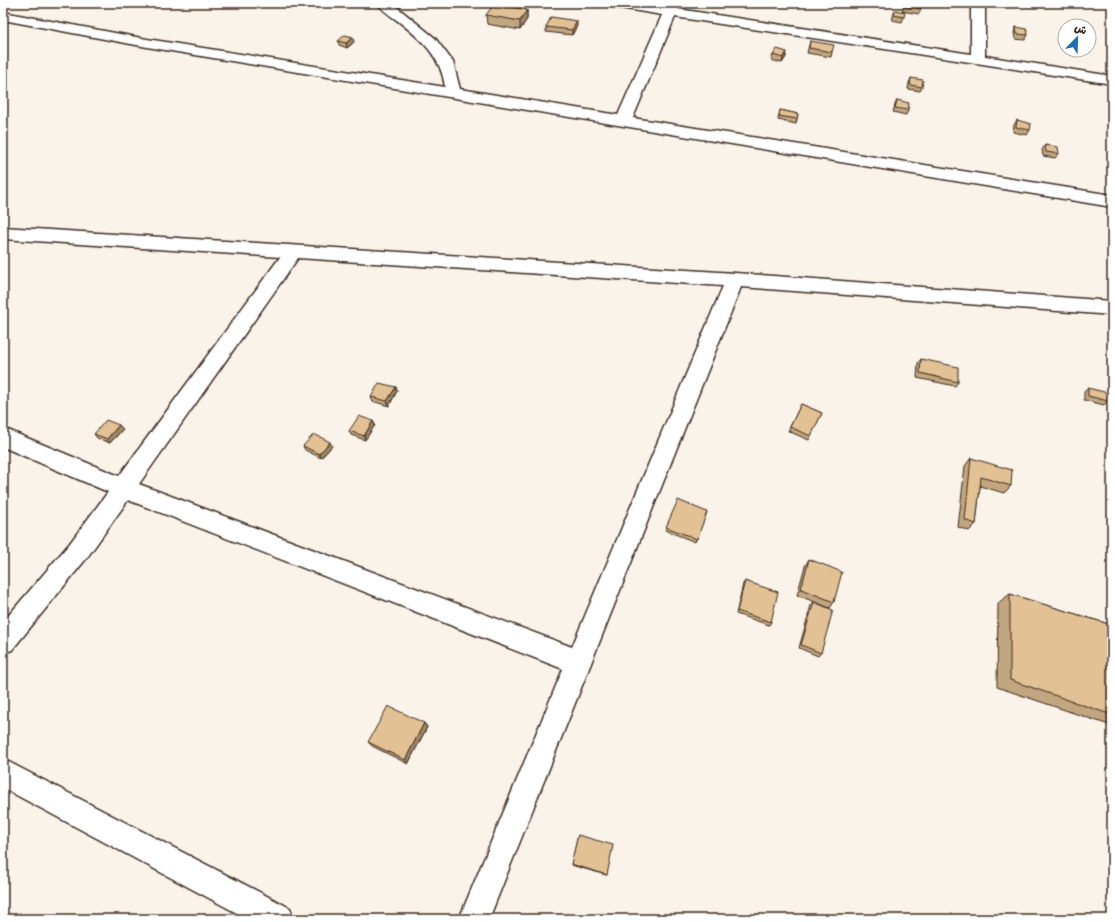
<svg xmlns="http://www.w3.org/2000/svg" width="1115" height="922" viewBox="0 0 1115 922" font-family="'Patrick Hand','Playpen Sans Arabic',sans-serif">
  <rect width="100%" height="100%" fill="#f9f3ea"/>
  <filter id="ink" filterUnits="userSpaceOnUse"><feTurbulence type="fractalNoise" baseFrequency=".025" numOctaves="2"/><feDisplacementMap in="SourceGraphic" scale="8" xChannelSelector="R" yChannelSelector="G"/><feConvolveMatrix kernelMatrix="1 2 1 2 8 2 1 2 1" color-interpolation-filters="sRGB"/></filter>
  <g filter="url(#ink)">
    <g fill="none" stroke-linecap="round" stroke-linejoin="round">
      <g stroke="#3b2a1e" stroke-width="3">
        <path id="minor" d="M377 3H392L435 38 453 62 460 89 618 115 662 15 614 7 609 6 607 3H640L666 7 667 3H681L678 9 971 54V3H985V56L1112 76V84L675 17 633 118 1112 195V207L147 47 3 20V12L147 39 445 87C441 56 422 40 398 21 391 16 382 10 377 3Z
          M3 227 735 273 1112 301V315L741 287 489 919H459L563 669 128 500 86 559 12 650 3 653V622L70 543 108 492 3 447V428L119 476 280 257 3 239ZM298 258 723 286 572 647 139 484Z
          M3 759 290 908 294 919H248L3 788Z"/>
      </g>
      <use href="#minor" fill="#fff" fill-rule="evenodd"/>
    </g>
    <path fill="#c2a67f" stroke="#3b2a1e" d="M905 3 921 9 919 14 902 11Z
      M527 10V19L520 30 487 24 486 15Z
      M895 10 904 17 902 22 892 20Z
      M577 26 572 35 546 32V27Z
      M1016 27 1028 35 1025 40 1015 39 1014 32Z
      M338 41 354 42 347 48 339 45Z
      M810 41 832 52 831 57 807 53Z
      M773 55 786 57 782 63 771 60Z
      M911 78 922 87 920 91 908 89 909 83Z
      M897 100 908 110 906 115 893 112 895 105Z
      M780 110 798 114 796 124 778 120Z
      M1017 120 1030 130 1027 135 1013 132 1014 125Z
      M1045 145 1059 154 1055 158 1043 156 1042 150Z
      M921 359 958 382 955 386 917 378 918 363Z
      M396 387 397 391 389 406 372 401 371 397Z
      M1088 388 1108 401 1104 405 1084 400V392Z
      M801 404 822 413 809 440 788 431Z
      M373 421 375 425 365 440 351 435 349 431Z
      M119 425 123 429 110 443 97 438 94 434Z
      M303 446H332L321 458 305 450Z
      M971 458 1011 486 1004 493 980 486 976 524 969 531 958 527 965 466Z
      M707 512 695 542 665 530 666 527Z
      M809 559 834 602 830 608 797 595 805 566Z
      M745 581 771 622 769 625 736 614 743 584Z
      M1010 594 1112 625V726L997 687 998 603Z
      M814 602 821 653 818 656 799 648 811 605Z
      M424 723 427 727 408 764 372 746 368 742Z
      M578 835 607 875H606L571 865Z"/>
    <path fill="#9e8768" stroke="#3b2a1e" d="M527 10V19L520 30V21Z
      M577 21V26L572 35V30Z
      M353 37 354 42 347 48 346 43Z
      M787 52 786 57 782 63 783 58Z
      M396 387 397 391 389 406 387 401Z
      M373 421 375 425 365 440 364 436Z
      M119 425 123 429 110 443 107 439Z
      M330 442 332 446 321 458 319 454Z
      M424 723 427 727 408 764 405 760Z"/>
    <path fill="#e2c194" stroke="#3b2a1e" d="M905 3H912L922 5 921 9 904 6Z
      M494 4 527 10 520 21 486 15Z
      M895 10 905 12 904 17 894 15Z
      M551 17 577 21 572 30 546 27Z
      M1016 27 1027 29 1028 35 1017 34Z
      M345 35 353 37 346 43 338 41Z
      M810 41 834 45 832 52 809 48Z
      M777 49 787 52 783 58 773 55Z
      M911 78 923 80 922 87 910 85Z
      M897 100 909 103 908 110 895 108Z
      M780 110 798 114 797 119 779 116Z
      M1017 120 1031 124 1030 130 1016 127Z
      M1045 145 1058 147 1059 154 1046 152Z
      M921 359 958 367V382L920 373Z
      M379 383 396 387 387 401 371 397Z
      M1088 388 1108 393V401L1088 396Z
      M801 404 822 413 811 436 790 427Z
      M359 416 373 421 364 436 349 431Z
      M106 420 119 425 107 439 94 434Z
      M314 434 330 442 319 454 303 446Z
      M971 458 1012 470 1011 486 981 477 976 524 965 520Z
      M678 500 707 512 697 539 666 527Z
      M809 559 842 572 834 602 801 589Z
      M745 581 778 592 771 622 737 611Z
      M1010 594 1112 625V715L1010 680Z
      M814 602 833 610 821 653 801 645Z
      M388 706 424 723 405 760 368 742Z
      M578 835 613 845 607 875 571 864Z"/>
  </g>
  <rect width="1115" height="922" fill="none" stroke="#fff" stroke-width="16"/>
  <rect x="8" y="8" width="1099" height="906" fill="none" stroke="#3b2a1e" stroke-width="1.5" filter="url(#ink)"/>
  <g transform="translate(1077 38) rotate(23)"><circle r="19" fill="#ffffff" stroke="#b1aaa5"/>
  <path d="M0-3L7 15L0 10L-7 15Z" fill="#1f6fb2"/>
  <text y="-6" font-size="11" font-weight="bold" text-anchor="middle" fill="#3b2a1e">ش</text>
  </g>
</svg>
